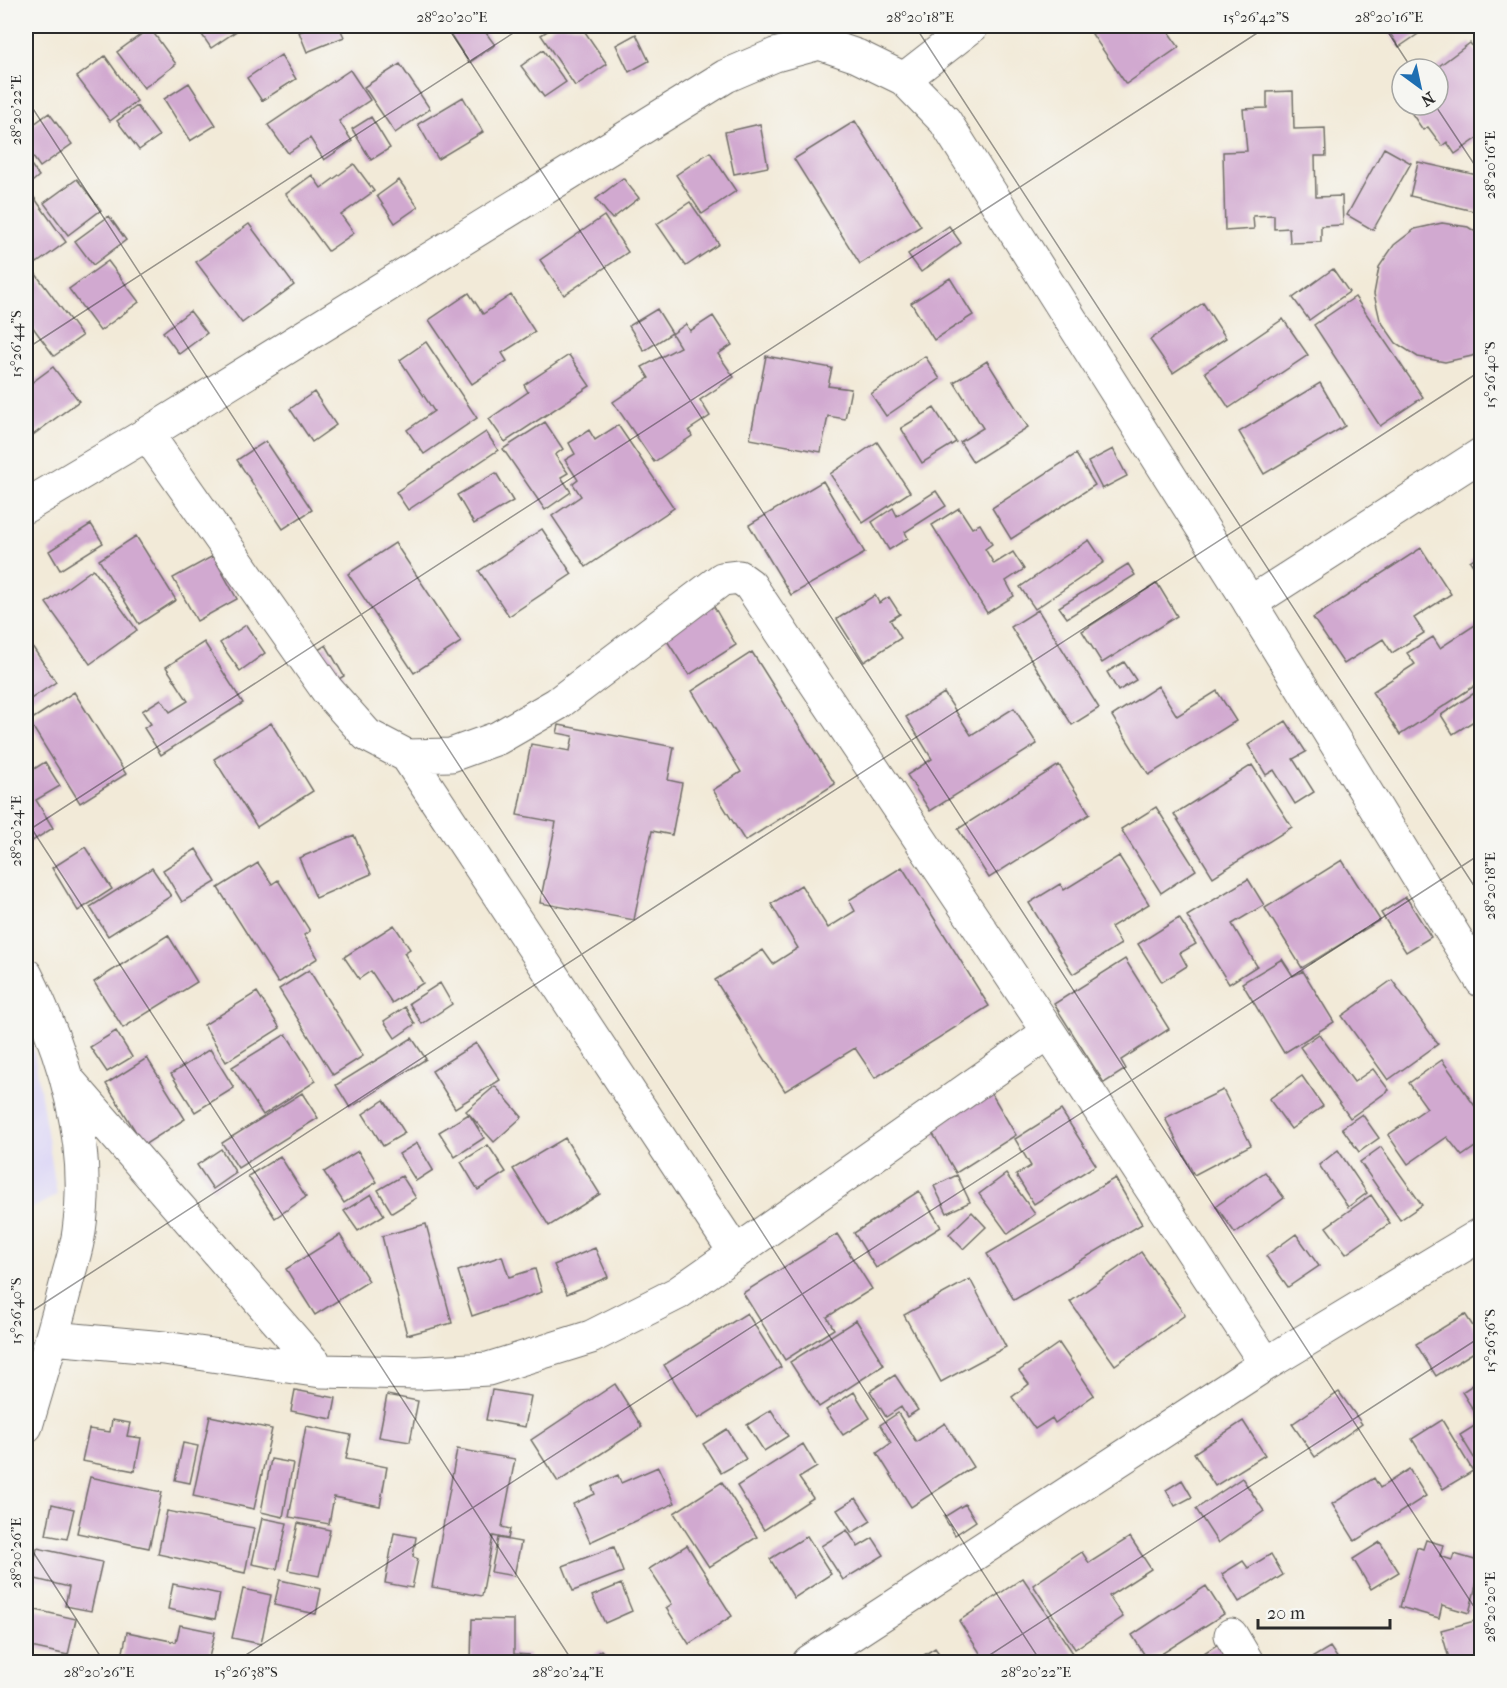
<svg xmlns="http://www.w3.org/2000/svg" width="1507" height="1688" viewBox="0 0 1507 1688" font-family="'IM FELL French Canon',serif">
  <rect width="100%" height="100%" fill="#f6f6f2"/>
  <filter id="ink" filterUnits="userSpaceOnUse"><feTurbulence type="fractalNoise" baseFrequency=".0167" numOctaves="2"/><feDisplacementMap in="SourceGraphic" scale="12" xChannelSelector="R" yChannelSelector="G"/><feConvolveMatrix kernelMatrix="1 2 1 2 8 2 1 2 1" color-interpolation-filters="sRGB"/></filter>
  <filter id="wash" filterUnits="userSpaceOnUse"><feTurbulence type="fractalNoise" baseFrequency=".008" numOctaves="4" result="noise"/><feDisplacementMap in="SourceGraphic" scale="24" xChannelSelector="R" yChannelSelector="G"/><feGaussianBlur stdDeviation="1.35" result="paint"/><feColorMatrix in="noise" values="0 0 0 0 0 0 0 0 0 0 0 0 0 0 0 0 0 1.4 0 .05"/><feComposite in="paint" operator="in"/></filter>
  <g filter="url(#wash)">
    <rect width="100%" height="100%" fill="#f2ead8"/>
    <path fill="#dcd6f6" d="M26 1001 57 1195 26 1212Z"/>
    <g id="blocks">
      <path fill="#d1a9d0" d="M196 26H244L211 48Z
        M315 26H339L344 37 307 52 299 32Z
        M466 26H481L495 45 469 63 451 35Z
        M555 26H581L607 64 575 86 541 35Z
        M1105 26H1164L1179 47 1126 84 1092 34Z
        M1385 26H1430L1399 47Z
        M150 28 176 64 144 88 117 52Z
        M636 34 649 61 629 72 616 45Z
        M1470 43 1482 59V135L1455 154 1447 142 1442 146 1428 127 1423 130 1406 105H1438V69H1435Z
        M543 50 566 82 544 97 521 66Z
        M281 55 296 79 262 101 247 78Z
        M105 56 137 101 110 121 77 77Z
        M400 64 430 109 395 133 364 87Z
        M350 70 370 100 339 121 352 141 324 160 310 138 288 153 268 125Z
        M189 83 216 125 190 141 164 99Z
        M1293 91 1294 129 1325 128 1326 156H1315L1316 197 1342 196 1343 225 1321 226V242L1290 243 1289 228 1274 229V215L1253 216 1254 229 1225 231 1223 152 1247 151 1243 109 1267 108V92Z
        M463 97 483 132 438 159 418 124Z
        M137 106 159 136 139 150 117 121Z
        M49 113 72 144 40 167 26 147V130Z
        M371 117 390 148 371 160 352 129Z
        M855 121 921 226 860 264 794 159Z
        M760 124 768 167 734 174 725 132Z
        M1384 148 1411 163 1373 230 1347 215Z
        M710 152 736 191 702 214 676 175Z
        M26 158 39 176 26 187Z
        M1418 162 1482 176V213L1410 196Z
        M354 164 374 191 341 215 354 233 328 251 286 194 312 175 321 188Z
        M623 178 639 198 612 219 596 199Z
        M77 179 101 210 68 235 44 203Z
        M399 180 418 207 395 223 377 196Z
        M28 189 66 242 37 263 26 248Z
        M690 202 719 244 686 266 657 224Z
        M109 216 126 240 93 265 75 241Z
        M604 216 628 252 564 295 540 260Z
        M1442 223 1468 227 1482 236V349L1472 356 1445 362 1418 357 1396 343 1380 320 1374 294 1379 267 1394 245 1415 229Z
        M249 224 294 285 242 323 196 262Z
        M949 226 961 243 921 272 908 254Z
        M108 261 139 302 100 331 69 289Z
        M1333 269 1349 292 1309 320 1293 298Z
        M35 273 82 336 54 356 26 318V280Z
        M950 278 973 315 934 340 911 303Z
        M469 293 483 314 511 295 535 332 502 353 507 361 472 384 429 320Z
        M1355 297 1423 397 1380 426 1314 325Z
        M1203 303 1226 338 1173 373 1150 340Z
        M657 309 672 333 644 351 629 326Z
        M190 311 207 333 179 354 163 332Z
        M713 316 732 345 718 354 734 377 700 400 710 416 689 430 692 436 654 462 613 402 649 378 642 367 680 347 672 334 686 324 690 331Z
        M1283 319 1308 355 1229 408 1205 372Z
        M426 342 477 418 424 454 407 430 434 411 400 360Z
        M569 355 590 386 505 442 489 419 528 392 524 385Z
        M766 356 832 368 828 386 851 389 845 419 828 416 821 452 750 439Z
        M925 356 940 379 886 416 871 394Z
        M987 361 1028 427 973 462 960 442 983 428 954 382Z
        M53 367 79 401 26 440V387Z
        M1320 383 1345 426 1264 474 1239 432Z
        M314 392 336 425 312 442 290 409Z
        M934 408 956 442 922 463 901 428Z
        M545 422 563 449 555 455 568 473 561 477 571 492 545 510 503 449Z
        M618 425 674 508 586 567 552 516 581 496 573 484 578 480 565 460 575 454 569 443 589 430 595 440Z
        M486 432 498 450 408 510 396 492Z
        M266 441 312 510 283 529 237 460Z
        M877 442 910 492 863 523 830 474Z
        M1113 449 1127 476 1102 489 1088 462Z
        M1076 454 1095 485 1011 539 992 508Z
        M496 473 513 501 474 524 457 495Z
        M823 481 865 553 791 595 749 525Z
        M936 491 946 506 905 532 908 538 889 550 872 522 893 508 897 516Z
        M959 508 972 528 980 524 992 544 985 549 994 564 1013 552 1024 569 1006 581 1014 596 987 613 932 525Z
        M91 524 103 543 60 570 49 551Z
        M542 529 572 574 509 616 479 571Z
        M136 536 176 600 139 624 99 560Z
        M1089 540 1104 562 1035 609 1020 587Z
        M395 543 461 642 414 673 348 574Z
        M1421 548 1451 594 1414 618 1424 633 1392 653 1383 639 1344 664 1313 618Z
        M1482 553V579L1470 561Z
        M213 556 237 599 197 621 173 578Z
        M1128 564 1135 575 1067 618 1059 607Z
        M93 569 137 630 90 664 46 603Z
        M1157 583 1177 616 1102 663 1082 631Z
        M875 595 879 603 889 597 900 614 890 620 901 638 864 662 837 619Z
        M713 605 736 645 689 675 664 636Z
        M1038 610 1099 708 1072 725 1011 627Z
        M1478 623 1482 628V681L1400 735 1372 692 1415 664 1407 653 1433 637 1440 648Z
        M246 625 265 653 240 671 220 643Z
        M26 637 56 682 26 702Z
        M204 642 243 703 161 755 144 728 151 724 142 711 161 699 170 712 188 701 166 667Z
        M326 645 344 676 325 687 307 657Z
        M752 652 835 784 745 841 713 790 741 772 692 691Z
        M1124 662 1136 680 1118 691 1107 672Z
        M1158 686 1177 716 1217 691 1236 721 1149 775 1112 716Z
        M1482 688V716L1453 734 1441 715Z
        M74 692 126 774 80 803 29 721Z
        M944 693 971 735 1014 708 1037 744 930 811 907 775 932 759 906 717Z
        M1286 721 1306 752 1293 759 1314 792 1295 804 1274 770 1266 775 1248 745Z
        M271 723 313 791 257 827 214 759Z
        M559 725 674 747 668 780 682 783 672 835 652 831 634 920 540 903 556 822 517 815 531 744 570 751 573 736 557 733Z
        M45 762 60 786 36 800 53 828 26 845V774Z
        M1059 765 1090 814 989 878 958 829Z
        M1252 765 1292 827 1213 877 1174 814Z
        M1156 807 1196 870 1161 893 1121 829Z
        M354 835 371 874 316 898 299 858Z
        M85 847 112 889 78 911 52 868Z
        M196 849 216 882 182 902 163 870Z
        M1119 856 1149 904 1111 927 1121 944 1073 974 1029 903 1060 884 1064 890Z
        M1342 860 1380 920 1302 968 1265 908Z
        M258 863 272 884 278 880 310 931 304 935 318 958 278 983 218 888Z
        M902 867 989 1006 875 1078 855 1048 785 1091 715 980 763 950 773 964 798 948 771 904 801 885 828 928 855 911 849 900Z
        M152 868 171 896 108 936 90 907Z
        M1248 879 1264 905 1232 924 1257 966 1229 984 1187 916Z
        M1406 897 1431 937 1406 952 1381 913Z
        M1179 918 1196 944 1180 953 1187 966 1162 982 1138 944Z
        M394 925 410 949 404 953 423 983 392 1003 371 971 359 979 344 957Z
        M168 935 197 982 123 1028 94 982Z
        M1125 959 1169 1029 1121 1060 1126 1069 1104 1083 1054 1004Z
        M1282 959 1293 976 1303 971 1334 1022 1284 1053 1242 983Z
        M309 970 363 1056 333 1075 279 989Z
        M1392 980 1438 1044 1388 1080 1342 1016Z
        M440 983 452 1004 422 1024 409 1003Z
        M257 992 280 1028 226 1062 204 1025Z
        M405 1007 415 1024 395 1038 384 1021Z
        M116 1031 132 1057 107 1072 90 1047Z
        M286 1034 316 1081 263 1115 232 1067Z
        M1319 1034 1354 1082 1373 1069 1389 1090 1350 1118 1300 1047Z
        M412 1038 426 1059 350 1108 336 1085Z
        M476 1043 500 1080 455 1108 432 1071Z
        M210 1049 234 1088 195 1112 171 1074Z
        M147 1058 185 1119 144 1145 106 1084Z
        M1442 1060 1482 1116V1142L1462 1156 1447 1137 1408 1164 1388 1135 1427 1108 1409 1083Z
        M1302 1076 1323 1106 1291 1129 1269 1099Z
        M495 1086 522 1117 494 1142 469 1114 484 1138 455 1157 439 1132 469 1114 466 1111Z
        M1223 1090 1251 1145 1194 1175 1165 1118Z
        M990 1091 1016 1135 956 1173 930 1129Z
        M302 1093 318 1118 238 1168 222 1143Z
        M384 1100 405 1133 383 1146 363 1114Z
        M1061 1110 1096 1165 1034 1204 1016 1175 1031 1166 1015 1139Z
        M1362 1114 1379 1138 1359 1152 1342 1128Z
        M565 1138 600 1194 549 1226 513 1169Z
        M417 1143 433 1170 416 1181 399 1154Z
        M488 1145 506 1172 478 1190 461 1162Z
        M1381 1147 1422 1205 1400 1220 1360 1162Z
        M221 1149 236 1173 213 1189 197 1165Z
        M1338 1150 1367 1193 1348 1207 1319 1165Z
        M358 1151 377 1182 344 1203 324 1172Z
        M280 1156 306 1197 275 1218 248 1176Z
        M1265 1172 1284 1198 1235 1233 1216 1206Z
        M1006 1174 1035 1214 1008 1234 979 1194Z
        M957 1175 970 1202 947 1213 934 1186Z
        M402 1176 416 1198 392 1213 378 1190Z
        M1115 1178 1142 1224 1014 1300 987 1254Z
        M919 1191 941 1227 876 1268 854 1233Z
        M371 1194 384 1215 358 1231 344 1211Z
        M1371 1195 1390 1223 1346 1254 1326 1227Z
        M972 1212 986 1227 963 1249 949 1234Z
        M426 1224 452 1323 407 1335 382 1236Z
        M837 1234 872 1289 827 1317 834 1329 785 1360 743 1293Z
        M1296 1234 1319 1266 1288 1287 1266 1256Z
        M340 1235 369 1281 315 1315 286 1269Z
        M595 1248 608 1277 567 1294 554 1265Z
        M1141 1252 1185 1315 1115 1365 1070 1302Z
        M502 1256 509 1277 535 1269 542 1292 472 1316 458 1271Z
        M970 1279 1006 1347 941 1382 904 1315Z
        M747 1313 781 1367 698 1419 664 1365Z
        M1465 1314 1482 1340V1347L1436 1376 1416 1344Z
        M856 1320 884 1365 819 1407 790 1362Z
        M1059 1343 1094 1395 1055 1423 1052 1418 1035 1429 1012 1397 1029 1384 1019 1371Z
        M895 1375 918 1410 907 1417 901 1407 886 1417 870 1391Z
        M1482 1379V1464L1479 1466 1460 1435 1481 1422 1462 1392Z
        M615 1384 642 1427 558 1482 531 1440Z
        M295 1390 336 1398 332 1419 291 1411Z
        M492 1390 531 1396 525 1427 486 1420Z
        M854 1392 870 1418 843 1435 826 1410Z
        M1339 1392 1362 1424 1315 1457 1292 1424Z
        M387 1395 418 1401 410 1442 379 1437Z
        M771 1410 788 1436 764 1451 747 1425Z
        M898 1413 916 1442 945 1423 973 1467 911 1507 877 1453 891 1443 880 1425Z
        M210 1416 272 1429 254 1509 193 1496Z
        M112 1420 130 1423 127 1436 141 1438 135 1471 82 1461 89 1429 110 1432Z
        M1442 1420 1473 1471 1443 1489 1412 1439Z
        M1243 1421 1265 1455 1215 1486 1194 1453Z
        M306 1426 351 1435 346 1459 387 1467 380 1506 334 1497 329 1524 289 1517Z
        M727 1429 746 1459 721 1473 703 1444Z
        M183 1443 198 1446 190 1483 175 1480Z
        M803 1444 817 1467 799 1478 813 1498 764 1530 737 1486Z
        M457 1449 515 1459 502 1527 510 1529 508 1539 493 1536 482 1596 432 1587Z
        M271 1459 293 1463 283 1517 261 1512Z
        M658 1467 675 1503 590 1542 573 1504 595 1494 592 1487 618 1475 621 1483Z
        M1409 1469 1426 1496 1355 1541 1332 1504 1374 1478 1380 1488Z
        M90 1477 162 1492 149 1548 77 1533Z
        M1242 1478 1264 1511 1218 1543 1196 1509Z
        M1182 1480 1192 1497 1175 1506 1166 1490Z
        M722 1482 757 1537 709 1567 674 1513Z
        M856 1498 871 1521 852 1533 837 1510Z
        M52 1504 74 1509 67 1539 46 1535Z
        M965 1504 976 1521 955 1535 944 1517Z
        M167 1511 254 1528 245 1573 158 1554Z
        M262 1518 287 1523 277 1569 252 1564Z
        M298 1523 330 1530 319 1576 288 1570Z
        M847 1530 858 1547 873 1538 884 1555 843 1580 821 1546Z
        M394 1533 416 1537 413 1557 418 1559 412 1588 385 1583Z
        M807 1536 831 1574 794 1598 770 1559Z
        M1130 1537 1151 1569 1109 1596 1123 1617 1075 1649 1033 1585 1082 1552 1089 1563Z
        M498 1538 521 1542 514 1576 491 1572Z
        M1426 1540 1443 1545 1440 1556 1452 1560 1454 1554 1482 1562 1469 1613 1442 1605 1439 1618 1400 1607 1417 1547 1423 1549Z
        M1380 1542 1399 1572 1371 1589 1353 1559Z
        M687 1545 732 1616 689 1644 666 1608 672 1604 649 1569Z
        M614 1547 623 1572 573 1591 563 1566Z
        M37 1548 102 1562 91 1611 65 1606 69 1587 31 1578Z
        M1271 1554 1283 1575 1239 1602 1222 1574 1243 1561 1248 1568Z
        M1023 1578 1079 1662H986L959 1621Z
        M280 1580 321 1589 316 1614 274 1605Z
        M173 1584 220 1594 215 1619 168 1609Z
        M621 1584 632 1611 605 1623 592 1596Z
        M1206 1586 1224 1614 1149 1662 1132 1635Z
        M243 1589 271 1595 261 1644 232 1638Z
        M27 1608 76 1619 68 1655 26 1646Z
        M472 1619 514 1620V1654L529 1655V1662H471Z
        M1482 1619V1654L1450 1662 1441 1630Z
        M180 1625 215 1632 208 1662H121L127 1632 176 1642Z
        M1221 1642 1235 1662H1190Z
        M1330 1647 1340 1662H1305Z
        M935 1648 945 1662H913Z
        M601 1650 611 1662H584Z"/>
    </g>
  </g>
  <g filter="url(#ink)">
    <use href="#blocks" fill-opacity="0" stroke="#716e68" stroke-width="1.5"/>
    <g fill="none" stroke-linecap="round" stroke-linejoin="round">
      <g stroke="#716e68" stroke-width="35">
        <path id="minor" d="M904 79 972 26
          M147 434 327 690 367 735 407 756 451 755 498 738 557 704 722 579 739 577 750 585 1049 1032 1266 1364
          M1250 603 1482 981
          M407 756 735 1252
          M26 975C64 1052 92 1144 79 1231 77 1249 70 1267 66 1285 54 1332 40 1379 26 1426
          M68 1080 321 1371
          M52 1338 164 1348 321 1371 418 1373 488 1369 591 1337 678 1293 1049 1032
          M1231 1635 1247 1662
          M809 1662 1266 1364 1482 1234"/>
      </g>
      <g stroke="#716e68" stroke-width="35">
        <path id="tertiary" d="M26 506 147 434 726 76 775 55 819 43 857 56 904 79 945 121 1250 603 1482 454"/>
      </g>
      <use href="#minor" stroke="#fff" stroke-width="33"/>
      <use href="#tertiary" stroke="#fff" stroke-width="33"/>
    </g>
  </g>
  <path fill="none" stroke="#2b2b2b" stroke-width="1.5" stroke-opacity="0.45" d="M447 26 1482 1619M915 26 1482 898M1384 26 1412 69M26 98 1041 1662M1435 105 1482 176M26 349 524 26M26 820 573 1662M26 832 1268 26M26 1315 1482 370M26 1541 104 1662M235 1662 1482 853M979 1662 1482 1336"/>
  <rect width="1507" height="1688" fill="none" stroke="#f6f6f2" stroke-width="66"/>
  <g transform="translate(1420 87) rotate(147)"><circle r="28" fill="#f6f6f2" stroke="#a5a5a2" stroke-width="1.5"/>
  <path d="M0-4.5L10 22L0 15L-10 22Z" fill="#1f6fb2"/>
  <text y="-9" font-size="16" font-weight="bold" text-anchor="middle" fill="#2b2b2b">N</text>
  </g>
  <path d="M1258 1619v9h132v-9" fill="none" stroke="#2b2b2b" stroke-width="3"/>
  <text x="1267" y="1619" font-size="18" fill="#2b2b2b" stroke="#f6f6f2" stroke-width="4.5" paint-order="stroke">20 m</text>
  <rect x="33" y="33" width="1441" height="1622" fill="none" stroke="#2b2b2b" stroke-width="2"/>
  <g font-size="15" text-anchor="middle" fill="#2b2b2b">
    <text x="452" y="22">28°20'20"E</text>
    <text x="920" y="22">28°20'18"E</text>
    <text x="1256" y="22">15°26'42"S</text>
    <text x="1389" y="22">28°20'16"E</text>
    <text transform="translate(16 110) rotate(-90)" y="5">28°20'22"E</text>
    <text transform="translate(1490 165) rotate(-90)" y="5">28°20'16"E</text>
    <text transform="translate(16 344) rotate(-90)" y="5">15°26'44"S</text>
    <text transform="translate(1490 375) rotate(-90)" y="5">15°26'40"S</text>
    <text transform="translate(16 831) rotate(-90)" y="5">28°20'24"E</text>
    <text transform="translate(1490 886) rotate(-90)" y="5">28°20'18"E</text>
    <text transform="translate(16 1311) rotate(-90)" y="5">15°26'40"S</text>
    <text transform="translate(1490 1341) rotate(-90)" y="5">15°26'36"S</text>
    <text transform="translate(16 1553) rotate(-90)" y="5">28°20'26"E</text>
    <text transform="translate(1490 1607) rotate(-90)" y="5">28°20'20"E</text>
    <text x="99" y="1677">28°20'26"E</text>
    <text x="246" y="1677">15°26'38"S</text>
    <text x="568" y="1677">28°20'24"E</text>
    <text x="1036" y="1677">28°20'22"E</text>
  </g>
</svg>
